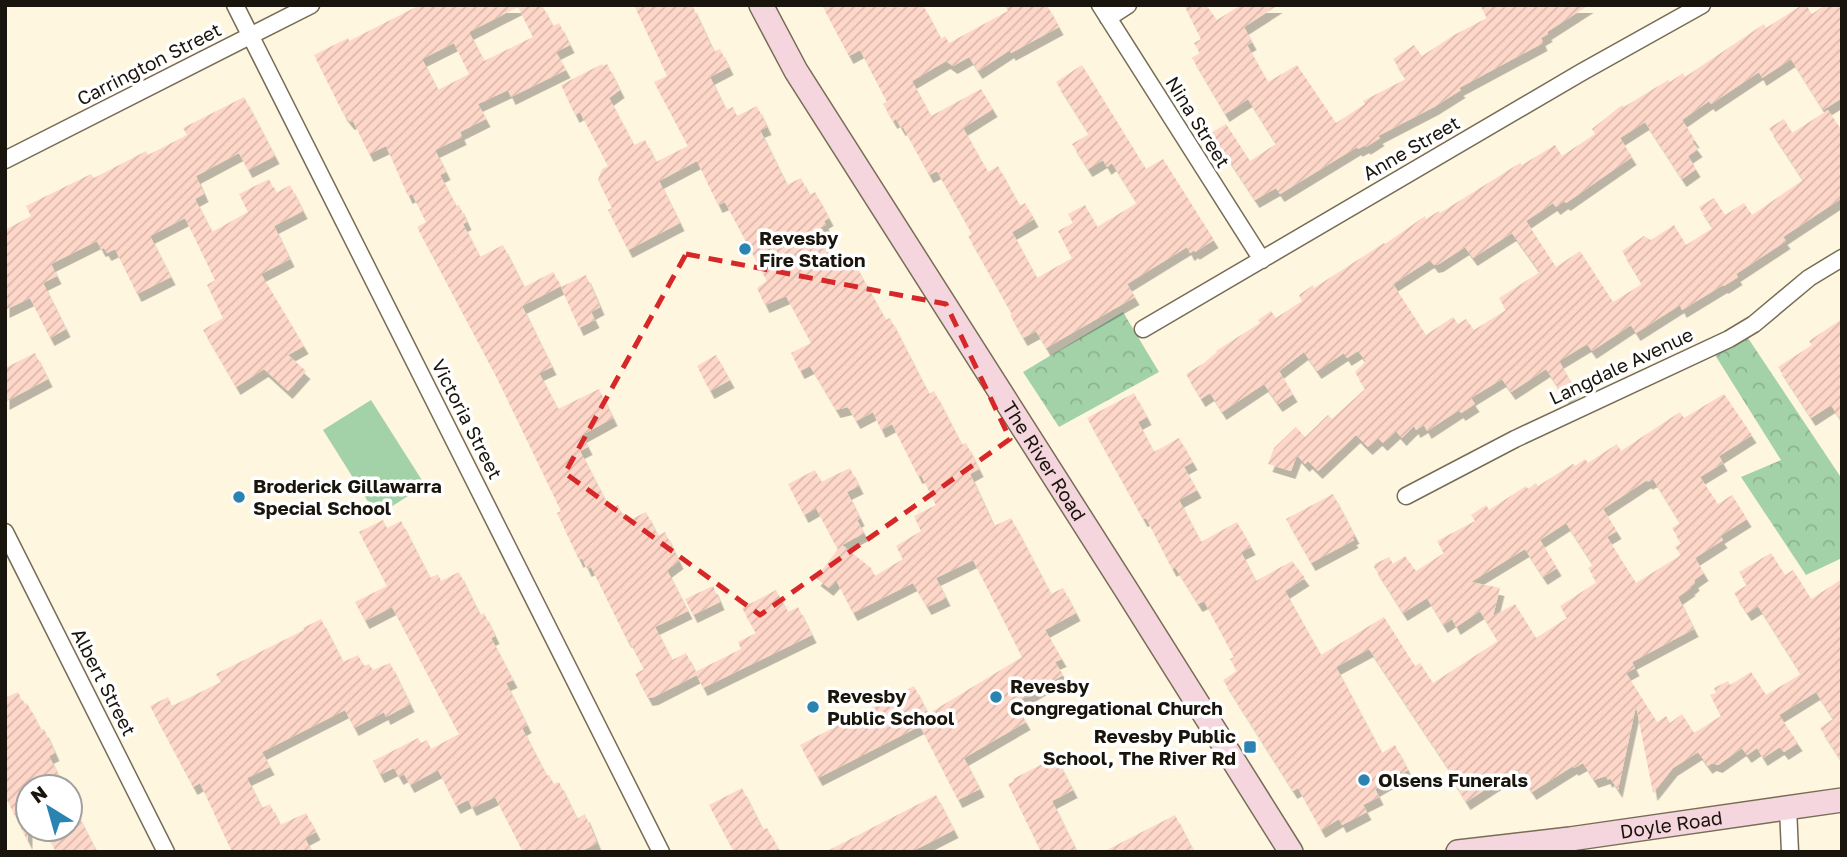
<svg xmlns="http://www.w3.org/2000/svg" width="1847" height="857" viewBox="0 0 1847 857" font-family="'Golos Text',sans-serif">
  <defs>
    <pattern id="park-crowns" width="20" height="18" patternUnits="userSpaceOnUse" patternTransform="scale(1.75)"><rect width="20" height="18" fill="#a3d2a9"/><path d="M2 6a3 3 0 1 1 6 0M12 15a3 3 0 1 1 6 0" fill="none" stroke="#8cb390"/></pattern>
    <pattern id="building-hatch" width="6" height="6" patternUnits="userSpaceOnUse" patternTransform="scale(1.75)"><rect width="6" height="6" fill="#fed7c9"/><path d="M-1 1l2-2M0 6l6-6M5 7l2-2" fill="none" stroke="#d9b8ab"/></pattern>
    <filter id="shadow"><feDropShadow dx="4.5" dy="8" stdDeviation="0" flood-color="#0004"/></filter>
  </defs>
  <rect width="100%" height="100%" fill="#fff6e0"/>
  <path fill="url(#park-crowns)" d="M1123 312 1159 372 1059 427 1023 372Z
    M1748 338 1842 479V558L1806 575 1741 477 1781 460 1715 355Z"/>
  <path fill="#a3d2a9" d="M371 400 425 485 377 516 323 430Z"/>
  <path fill="url(#building-hatch)" fill-rule="evenodd" filter="url(#shadow)" d="M420 5H542L553 26 559 23 570 45 556 52 566 70 511 97 508 90 478 104 486 119 460 132 462 137 435 150 446 172 440 175 456 206 459 205 467 222 463 224 480 257 503 245 524 287 553 272 561 286 522 306 552 367 539 373 558 409 599 389 613 418 582 435 588 447 580 451 610 509 618 505 626 522 646 512 658 536 665 532 679 561 667 570 688 611 655 627 672 660 686 653 697 675 654 697 648 698 635 674 644 669 628 639 627 640 591 567 587 569 582 558 579 560 557 513 561 511 496 376 417 227 426 222 412 194 408 196 386 146 369 154 353 121 350 122 343 113 314 55 348 38 349 41ZM518 7 533 37 484 61 469 32ZM454 43 469 74 438 90 422 59Z
    M634 5H692L714 52 720 49 729 67 710 77 726 110 733 107 737 116 757 106 767 127 760 130 787 185 801 178 809 195 815 192 829 218 824 221 826 225 821 227 838 260 848 255 852 259 886 320 890 318 929 394 934 391 962 445 966 443 979 469 970 474 994 526 1011 518 1051 594 1063 588 1076 613 1045 630 1062 659 1055 662 1063 675 1015 703 1026 722 964 758 980 789 958 800 920 726 818 778 800 745 914 686 928 714 1022 657 973 560 936 578 946 598 927 607 913 583 853 613 836 580 829 588 816 578 841 545 837 548 816 508 804 515 788 484 815 470 821 482 850 468 859 486 847 492 860 518 857 520 864 533 842 545 871 568 875 576 903 559 896 546 921 531 914 516 936 505 921 475 918 476 892 424 881 430 873 412 856 421 848 407 836 410 810 366 800 371 791 353 811 343 786 296 765 305 757 288 767 281 725 202 718 205 697 161 659 181 680 223 628 250 608 210 612 208 598 180 602 169 608 166 580 112 575 115 561 85 602 64 603 66 607 64 620 90 609 98 634 145 645 140 656 162 688 146 654 82 667 76Z
    M822 5H923L941 39 945 36 949 43 1008 11 1004 5H1047L1059 27 1011 53 1010 50 978 71 969 57 953 66 946 61 912 81 931 116 981 89 993 109 963 128 988 172 998 166 1020 206 1025 203 1034 219 1012 232 1037 278 1072 258 1058 231 1073 223 1068 214 1085 205 1097 227 1137 203 1112 163 1107 167 1103 160 1088 169 1072 144 1089 134 1056 82 1082 65 1146 169 1163 159 1214 240 1195 252 1194 250 1190 253 1187 247 1127 284 1135 297 1046 348 1036 331 1023 338 1010 315 1012 314 968 236 972 234 937 171 929 175 903 127 901 128 896 119 893 121 883 104 887 102 860 50 849 56Z
    M1184 5H1206L1217 20 1241 5H1278L1244 27 1252 42 1247 45 1268 82 1297 65 1336 123 1365 104 1363 101 1406 79 1393 59 1414 45 1422 56 1454 35 1487 18 1480 5H1589L1547 32 1548 34 1541 38 1543 43 1459 88 1461 90 1434 107 1378 136 1380 138 1366 147 1365 145 1358 149 1357 147 1280 194 1276 188 1255 200 1211 133 1226 124 1250 161 1276 144 1248 99 1225 114 1192 58 1200 53 1194 43 1201 39Z
    M1802 5H1806L1812 14 1825 5H1842V98L1823 110 1791 59 1762 78 1759 72 1711 104 1709 101 1682 120 1695 140 1692 141 1698 149 1688 156 1696 169 1682 179 1645 122 1620 138 1632 157 1566 203 1564 201 1556 207 1553 203 1526 221 1556 267 1580 251 1613 302 1642 284 1622 251 1644 236 1651 240 1674 225 1686 245 1713 228 1699 207 1714 198 1725 215 1744 203 1752 215 1803 180 1769 128 1784 119 1792 133 1828 110 1842 131V198L1783 237 1786 241 1736 274 1738 277 1724 286 1723 285 1682 310 1680 305 1636 333 1631 325 1592 351 1587 344 1559 361 1575 389 1564 396 1546 369 1511 392 1502 379 1471 398 1475 404 1461 413 1459 410 1427 431 1424 425 1416 430 1414 426 1402 438 1396 431 1383 443 1378 438 1368 447 1356 435 1318 471 1308 461 1305 464 1297 455 1291 471 1268 464 1274 448 1296 427 1305 437 1328 415 1332 419 1365 389 1355 372 1366 361 1358 351 1347 358 1344 353 1317 371 1304 352 1279 371 1293 394 1278 404 1264 384 1222 412 1210 393 1201 399 1186 374 1204 363 1217 352 1216 351 1260 323 1258 320 1271 311 1276 318 1302 301 1299 295 1313 285 1314 288 1384 243 1385 244 1425 216 1426 219 1439 211 1440 213 1520 163 1522 165 1555 145 1562 156 1595 134 1592 129 1622 105 1624 107 1668 80 1670 82 1683 73 1685 77 1764 24 1766 28ZM1512 233 1540 272 1499 298 1506 310 1474 330 1466 319 1458 324 1453 317 1426 335 1393 284 1430 260 1434 265 1439 264 1465 247 1473 258Z
    M244 97 275 156 248 170 239 153 196 176 204 194 195 199 212 232 248 212 239 194 269 179 276 193 290 185 303 211 274 226 290 259 261 274 304 346 288 355 306 371 288 391 264 369 236 387 203 330 223 318 207 285 215 280 185 218 150 236 171 277 137 294 115 249 107 253 104 248 101 249 97 241 51 264 57 276 43 283 66 329 50 338 30 298 5 310V230L31 216 26 206 91 174 94 178 146 151 148 155 187 135 183 128Z
    M586 275 600 307 591 312 595 320 579 328 561 287Z
    M1842 319V422L1831 405 1811 418 1778 367 1812 345 1809 341Z
    M35 353 48 379 5 402V368Z
    M716 355 730 380 710 391 697 366Z
    M1134 393 1147 417 1138 422 1154 452 1179 438 1193 462 1184 467 1197 490 1179 500 1201 542 1237 522 1251 547 1241 552 1256 581 1292 561 1305 578 1285 591 1321 655 1384 617 1415 666 1420 663 1433 683 1498 641 1480 611 1456 627 1452 619 1443 625 1427 598 1403 613 1374 567 1375 564 1389 557 1393 564 1405 556 1416 571 1444 553 1437 541 1475 521 1471 515 1486 505 1489 510 1526 486 1528 489 1536 483 1538 486 1573 464 1575 466 1585 459 1588 463 1617 444 1621 451 1680 412 1684 418 1724 394 1752 435 1719 456 1723 463 1700 477 1718 504 1732 495 1747 519 1720 536 1723 540 1695 558 1704 573 1694 580 1695 583 1690 587 1691 588 1678 597 1694 629 1632 662 1635 668 1626 673 1657 722 1666 716 1670 723 1682 714 1694 733 1721 716 1710 695 1716 693 1714 688 1728 681 1730 685 1751 672 1766 695 1801 674 1758 606 1747 613 1734 593 1747 585 1739 572 1771 553 1785 575 1793 570 1811 599 1842 579V762L1820 728 1833 719 1816 692 1779 715 1798 743 1784 752 1780 747 1763 758 1757 748 1747 755 1742 748 1718 765 1712 763 1708 766 1698 752 1673 768 1653 793 1636 706 1618 790 1610 778 1608 780 1606 776 1594 780 1583 763 1574 768 1573 766 1532 792 1517 769 1466 802 1450 776 1452 774 1369 649 1336 667 1382 753 1395 745 1408 770 1375 789 1379 797 1363 805 1367 812 1342 825 1339 819 1321 830 1298 788 1293 791 1223 680 1237 671 1230 659 1234 657 1204 601 1198 604 1175 567 1172 569 1146 518 1143 519 1087 418ZM1653 479 1680 523 1672 528 1681 543 1675 547 1681 555 1636 583 1607 537 1617 531 1603 509 1647 480 1648 482ZM1566 523 1593 565 1588 568 1597 582 1560 606 1567 618 1536 638 1515 604 1493 616 1500 588 1471 582 1525 549 1543 577 1557 568 1540 540Z
    M1333 494 1355 536 1352 537 1354 540 1311 563 1286 519Z
    M383 520 387 528 401 521 430 578 438 574 441 581 459 572 480 615 484 613 495 636 491 638 513 680 506 683 527 725 522 728 547 776 549 775 554 784 559 782 577 819 585 814 597 843 580 852H523L495 797 472 808 468 800 456 806 438 770 410 785 404 774 399 777 394 768 380 775 373 761 418 738 421 743 427 740 431 749 459 734 392 607 365 621 355 602 387 586 359 532Z
    M713 586 720 602 693 615 685 599Z
    M776 590 788 612 798 607 812 635 703 688 695 672 741 649 738 642 756 633 742 608Z
    M321 619 343 662 358 655 364 666 369 664 373 670 390 663 410 704 386 717 384 712 354 728 345 710 262 752 270 767 247 778 262 808 270 804 280 825 306 813 316 832 305 838 312 852H232L200 783 193 787 150 706 168 697 172 706 221 682 216 674 304 630 303 628Z
    M18 692 24 705 27 703 41 730 44 729 55 753 49 756 64 787H28V842L5 796V698Z
    M1056 757 1073 790 1052 801 1077 852H1041L1008 784 1014 781 1013 779Z
    M742 788 763 830 767 828 780 852H734L709 805Z
    M936 795 954 830 911 852H825Z
    M70 800 97 852H56L44 829H70Z
    M1175 815 1194 852H1103Z"/>
  <g fill="none" stroke-linecap="round" stroke-linejoin="round">
    <g stroke="#776d56" stroke-width="19">
      <path id="street" d="M235 5 661 852
        M1100 5 1262 260
        M1108 18 1128 5
        M5 160 311 5
        M1143 329 1582 72 1702 5
        M1406 496 1515 439 1729 339 1754 324 1809 278 1842 258
        M5 532 166 852
        M1788 808 1790 852"/>
    </g>
    <g stroke="#776d56" stroke-width="26">
      <g id="secondary">
        <path id="s1" d="M761 5 796 71 1127 591 1291 852"/>
        <path id="s2" d="M1458 852 1570 839 1842 800"/>
      </g>
    </g>
    <use href="#street" stroke="#fff" stroke-width="16"/>
    <use href="#secondary" stroke="#f5d6de" stroke-width="23"/>
  </g>
  <path fill="none" stroke="#d62828" stroke-width="5" stroke-dasharray="14 9" stroke-linejoin="round" d="M686 254 946 304 1010 439 760 615 565 473Z"/>
  <g fill="#2a83b1" stroke="#fff" stroke-width="2.5">
    <circle cx="745" cy="249" r="7"/>
    <circle cx="239" cy="497" r="7"/>
    <circle cx="996" cy="697" r="7"/>
    <circle cx="813" cy="707" r="7"/>
    <rect x="1243" y="740" width="14" height="14" rx="3.5"/>
    <circle cx="1364" cy="780" r="7"/>
  </g>
  <g text-anchor="middle" stroke-width="7" stroke-linejoin="round" paint-order="stroke">
    <g font-size="19" fill="#19150c" stroke="#fff">
      <text transform="translate(149 64) rotate(-27)" y="7">Carrington Street</text>
      <text transform="translate(1198 122) rotate(58)" y="7">Nina Street</text>
      <text transform="translate(1411 148) rotate(-30)" y="7">Anne Street</text>
      <text transform="translate(1621 366) rotate(-25)" y="7">Langdale Avenue</text>
      <text transform="translate(467 419) rotate(63)" y="7">Victoria Street</text>
      <text dy="7" stroke="none"><textPath href="#s1" startOffset="537">The River Road</textPath></text>
      <text transform="translate(104 682) rotate(63)" y="7">Albert Street</text>
      <text dy="7" stroke="none"><textPath href="#s2" startOffset="215">Doyle Road</textPath></text>
    </g>
    <g font-size="19" font-weight="bold" fill="#19150c" stroke="#fff" text-anchor="start">
      <text x="759" y="245">Revesby<tspan x="759" dy="22">Fire Station</tspan></text>
      <text x="253" y="493">Broderick Gillawarra<tspan x="253" dy="22">Special School</tspan></text>
      <text x="1010" y="693">Revesby<tspan x="1010" dy="22">Congregational Church</tspan></text>
      <text x="827" y="703">Revesby<tspan x="827" dy="22">Public School</tspan></text>
      <text x="1236" y="743" text-anchor="end">Revesby Public<tspan x="1236" dy="22">School, The River Rd</tspan></text>
      <text x="1378" y="787">Olsens Funerals</text>
    </g>
  </g>
  <rect width="1847" height="857" fill="none" stroke="#19150c" stroke-width="14"/>
  <g transform="translate(49 808) rotate(323)"><circle r="33" fill="#ffffff" stroke="#a3a19e" stroke-width="2"/>
  <path d="M0-5L12 26L0 18L-12 26Z" fill="#2a83b1"/>
  <text y="-10" font-size="19" font-weight="bold" text-anchor="middle" fill="#19150c">N</text>
  </g>
</svg>
